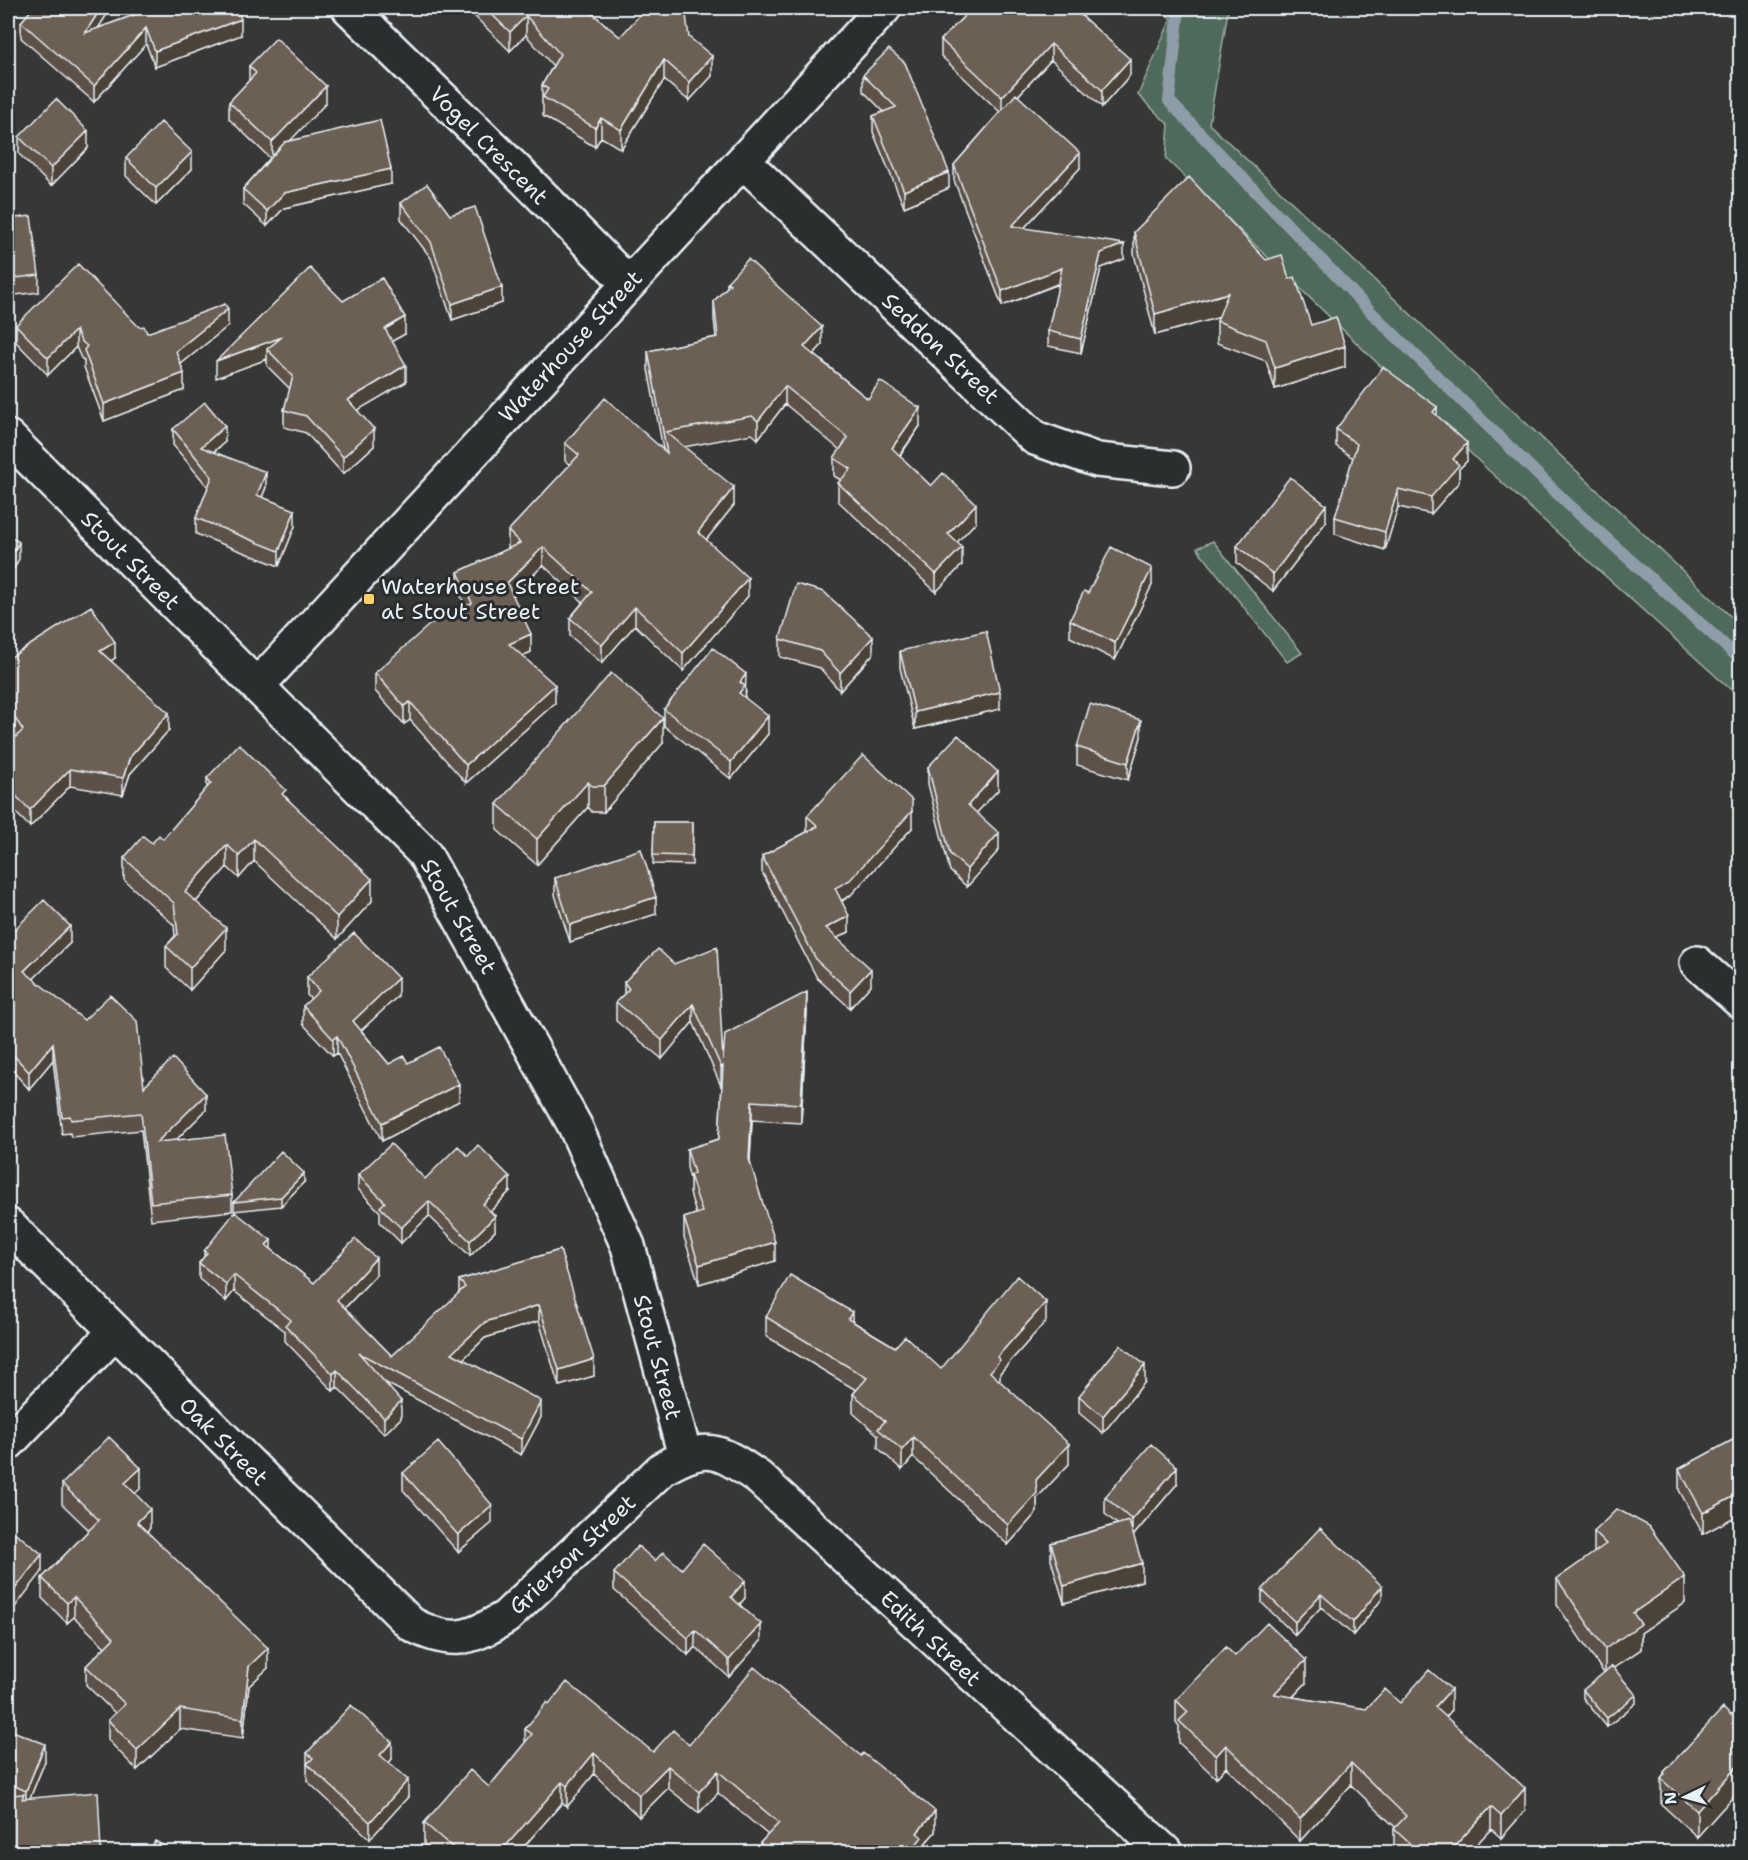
<svg xmlns="http://www.w3.org/2000/svg" width="1748" height="1860" viewBox="0 0 1748 1860" font-family="'Shantell Sans',sans-serif">
  <rect width="100%" height="100%" fill="#373735"/>
  <filter id="ink" filterUnits="userSpaceOnUse"><feTurbulence type="fractalNoise" baseFrequency=".0167" numOctaves="2"/><feDisplacementMap in="SourceGraphic" scale="12" xChannelSelector="R" yChannelSelector="G"/><feConvolveMatrix kernelMatrix="1 2 1 2 8 2 1 2 1" color-interpolation-filters="sRGB"/></filter>
  <g filter="url(#ink)">
    <path fill="#506b5a" stroke="#9caea9" stroke-width="1.5" d="M1160 8H1224L1228 11 1209 124 1740 625V698L1486 468 1166 159 1169 125 1138 95 1171 19Z
      M1213 541 1302 653 1287 662 1197 548Z"/>
    <g fill="none" stroke-linecap="round" stroke-linejoin="round">
      <path stroke="#8f9da9" stroke-width="12" d="M1179 8 1169 101 1373 314 1568 504 1740 659"/>
      <g stroke="#e8f1f8" stroke-width="38">
        <path id="minor" d="M349 8 514 168 628 283
          M743 161 1035 438 1097 460 1173 468
          M8 437 424 853 575 1126 628 1246 685 1456
          M258 685 884 8
          M1697 963 1740 1001
          M8 1225 411 1624C450 1645 469 1640 506 1617L662 1469C707 1442 718 1450 758 1477L1165 1852
          M8 1443 114 1333"/>
      </g>
      <use href="#minor" stroke="#2a2d2e" stroke-width="33"/>
    </g>
    <path fill="#5d5147" stroke="#e8f1f8" stroke-width="1.5" d="M33 8H111L98 28 153 8 241 35 155 67 146 44 94 102 21 38V22Z
      M468 8H586L620 37H689L712 76 689 101 664 80 621 149 601 137 595 147 543 116V105L542 104V85L553 66 526 35 510 51 468 10Z
      M972 8H1090L1082 17 1130 75 1102 107 1051 60 1018 96 1080 168 1024 228 1124 259 1101 268 1081 353 1048 346V331L1059 284 1002 306 954 180V165L1000 112 941 56V40Z
      M905 63 949 188 904 207 873 132V116L884 112 863 91V75Z
      M249 66 326 103 289 141 391 184 284 208 267 226 243 204V189L270 158 229 119V102L249 81Z
      M19 137 88 148 51 186 19 154Z
      M126 158 192 169 156 205 126 176Z
      M401 203 502 303 452 320 431 258 401 219Z
      M8 219 39 275V292L8 296Z
      M1134 232 1266 260 1289 279 1311 325 1345 367 1275 389 1266 361 1217 343V321L1219 317 1155 335 1134 254Z
      M727 282 822 345 814 354 868 399 920 426 900 456 931 486 976 522 957 542 962 565 936 592 838 501V483L841 480 834 476V458L840 450 785 404 758 439 752 434 684 447 734 505 706 540 748 596 683 671 635 625 602 663 570 636V618L583 602 543 565 513 596 531 652 522 656 555 703 466 783 410 720 404 724 375 691V673L465 606 458 590V572L508 549V531L570 465 565 461V443L663 449 648 369V351L716 337 714 319V301L727 287Z
      M343 301 405 334 392 341 406 382 357 410 374 446 343 474 306 433 284 427V410L290 389 267 366V359L216 378Z
      M16 325 139 327 147 333 228 326 181 364 184 390 104 421 84 367V361L81 358 76 347 48 375 16 342Z
      M1437 416 1467 461 1459 469V482L1431 514 1398 507 1385 550 1335 534V517L1353 458 1336 446V429Z
      M173 429 225 442 214 452 266 487 262 497 295 526 279 566 196 534V518L208 487 173 445Z
      M1326 522 1273 591 1237 563V546Z
      M1152 585 1115 660 1070 637V620L1088 593Z
      M780 639 873 654 840 691 820 668 780 657Z
      M900 651 1000 709 915 729 900 668Z
      M115 658 111 661 169 730 130 774 123 795 70 786 30 827 8 805V745L16 737 8 725V659Z
      M746 692 745 698 768 734 731 779 664 726V709Z
      M1141 737 1128 780 1077 765V747Z
      M663 743 604 812H592L588 807 537 865 497 830V804Z
      M928 767 998 790 976 813 999 850 967 887 950 871 928 784Z
      M207 778 286 797 372 901 337 939 254 861 239 878 227 867 196 902 226 950 190 990 166 968V946L175 936 174 925 124 880V858L152 843 163 839 207 788Z
      M807 816 912 828 850 896 842 901 849 932 837 938 871 985 850 1008 817 978 762 872V856L807 832Z
      M654 822H693L692 865 653 864Z
      M555 878 656 914 570 942 555 895Z
      M8 936 70 943 33 979 144 1087 206 1110 176 1140 232 1195V1211L151 1220 141 1130 71 1137 70 1133 62 1134 53 1060 29 1089 8 1066Z
      M674 964 723 1060 807 1011 801 1123 752 1120 750 1162 775 1261 699 1284 684 1237V1218L696 1214 690 1193V1179L687 1167V1149L719 1139 722 1085 721 1086 693 1022 662 1059 616 1021V1002L624 994V982Z
      M307 977 398 996 361 1030 389 1064 408 1063 459 1101 382 1141 337 1053 333 1056 303 1024V1006L311 999 307 995Z
      M468 1156 510 1191 490 1212 495 1231 470 1256 429 1216 401 1243 380 1222V1212L358 1189V1175L425 1179Z
      M304 1182 281 1206 234 1211V1202Z
      M271 1249 314 1283 376 1275 345 1308 392 1356 459 1294V1280L560 1250 594 1376 559 1386 539 1321 485 1338 463 1359 541 1417 521 1455 386 1383 401 1418 384 1434 337 1387 333 1391 285 1341V1331L234 1291 226 1301 199 1279V1263L204 1257V1251Z
      M766 1317 852 1321 895 1347 941 1369 1046 1321 1000 1373 999 1380 1069 1464 1037 1498V1512L1008 1545 913 1457 902 1470 878 1448V1435L853 1413V1394L856 1390 766 1336Z
      M1145 1382 1103 1433 1079 1413V1396Z
      M1740 1436V1514L1703 1534 1679 1490V1469Z
      M403 1473 492 1523 458 1552 403 1490Z
      M62 1484 141 1488 135 1493 150 1528 147 1532 268 1668 249 1686 243 1738 180 1729 137 1770 108 1740V1720L115 1713 86 1685V1666L105 1647 74 1617 67 1623 42 1598V1578L89 1530 62 1504Z
      M1177 1484 1133 1536 1142 1581 1064 1603 1051 1560V1543L1117 1524 1105 1514V1497Z
      M1594 1532 1685 1603 1641 1633V1649L1613 1668 1636 1703 1607 1727 1583 1698V1690L1604 1673 1557 1605V1579L1594 1553Z
      M655 1561 682 1569 745 1598 740 1604 761 1641 729 1677 695 1647 688 1655 614 1590V1573Z
      M1262 1590 1382 1599 1353 1635 1321 1607 1295 1635 1262 1603Z
      M1235 1656 1306 1683 1293 1697 1366 1709 1400 1703 1451 1711 1446 1717 1525 1811 1501 1838 1491 1829 1469 1852H1395L1394 1851V1829L1395 1827 1351 1785 1300 1841 1226 1767 1216 1778 1179 1743V1726L1176 1722V1700Z
      M549 1704 653 1752 689 1745 935 1832 922 1847V1852H760V1843L768 1835 718 1793 699 1813 668 1788 639 1817 594 1774 567 1807 562 1803 519 1852H433L424 1844V1823L489 1787 525 1743V1729Z
      M1740 1705V1789L1697 1837 1661 1804V1779L1664 1775V1772L1731 1716Z
      M8 1729 45 1761 30 1798 101 1852H8Z
      M307 1753 392 1759 389 1763 408 1797 370 1839 307 1781Z"/>
    <path fill="#4c4239" stroke="#e8f1f8" stroke-width="1.5" d="M101 8H111L85 49V33Z
      M1076 8H1090L1075 26V10Z
      M526 16V35L510 51V32Z
      M241 19V35L155 67V51Z
      M146 28V44L94 102V86Z
      M1051 44V60L1002 113V97Z
      M712 56V76L689 101V82Z
      M1130 59V75L1102 107V90Z
      M664 60V80L621 149V130Z
      M326 86V103L272 160V142Z
      M601 118V137L595 147V128Z
      M88 131V148L51 186V168Z
      M192 152V169L156 205V188Z
      M1080 153V168L1012 241V226Z
      M391 169V184L284 208 267 226V211L284 193Z
      M949 172V188L904 207V191Z
      M1124 244V259L1101 268 1081 353V339L1101 253Z
      M1062 268V282L1002 306V291Z
      M502 287V303L452 320V304Z
      M1228 293V315L1155 335V314Z
      M228 309V326L176 368V351Z
      M405 317V334L385 345V329Z
      M822 327V345L804 365V347Z
      M76 330V347L48 375V358Z
      M282 337 267 349V359L216 378V361Z
      M1345 346V367L1275 389V368Z
      M406 365V382L348 416V400Z
      M184 373V390L104 421V404Z
      M785 386V404L758 439V421Z
      M1437 407V424L1433 412Z
      M920 408V426L892 466V448Z
      M225 426V442L201 462V447Z
      M374 429V446L343 474V457Z
      M1467 443V461L1459 469V482L1431 514V497L1453 459Z
      M266 472V487L257 510V495Z
      M734 487V505L698 550V532Z
      M1398 489V507L1385 550V532Z
      M976 504V522L948 552V534Z
      M1326 505V522L1273 591V574Z
      M295 510V526L279 566V551Z
      M19 542V559L8 580V562Z
      M543 547V565L507 602V583Z
      M962 547V565L936 592V574Z
      M1152 568V585L1115 660V643Z
      M748 578V596L683 671V653Z
      M635 607V625L602 663V645Z
      M531 634V652L509 662V644Z
      M873 637V654L840 691V673Z
      M115 642V658L100 668V651Z
      M746 674 745 703 739 710 740 682Z
      M555 685V703L466 783V765Z
      M1000 692V709L915 729V712Z
      M410 702V720L404 724V706Z
      M169 713V730L130 774 123 795V778L130 757Z
      M768 716V734L731 779V762Z
      M663 718V743L604 812V786Z
      M1141 720V737L1128 780V763Z
      M70 769V786L30 827V810Z
      M998 772V790L968 822V805Z
      M588 782V807L537 865V839Z
      M912 811V828L850 896 835 904V888Z
      M999 833V850L967 887V869Z
      M254 839V861L239 878V856Z
      M227 845V867L185 914V892Z
      M372 879V901L337 939V917Z
      M656 897V914L570 942V925Z
      M849 916V932L826 944V928Z
      M70 926V943L24 988V971Z
      M226 928V950L190 990V968Z
      M871 969V985L850 1008V991Z
      M398 978V996L353 1038V1021Z
      M807 992V1011L801 1123V1104Z
      M693 1004V1022L662 1059V1040Z
      M337 1036V1053L333 1056V1039Z
      M53 1043V1060L29 1089V1072Z
      M723 1066V1085L721 1086V1067Z
      M459 1084V1101L382 1141V1123Z
      M206 1094V1110L157 1159V1142Z
      M752 1101V1120L749 1178V1159Z
      M304 1173V1182L281 1206V1197Z
      M510 1177V1191L483 1219V1204Z
      M429 1201V1216L401 1243V1228Z
      M495 1216V1231L470 1256V1241Z
      M271 1240V1256L266 1245Z
      M775 1242V1261L699 1284V1265Z
      M376 1258V1275L337 1316V1300Z
      M234 1275V1291L226 1301V1284Z
      M1046 1302V1321L1000 1373V1379L990 1391V1372L997 1357Z
      M539 1305V1321L485 1338 452 1370V1353L485 1322Z
      M852 1312V1331L848 1319Z
      M594 1359V1376L559 1386V1370Z
      M1145 1365V1382L1103 1433V1416Z
      M337 1370V1387L333 1391V1374Z
      M401 1401V1418L384 1434V1418Z
      M541 1401V1417L521 1455V1439Z
      M913 1437V1457L902 1470V1450Z
      M1069 1444V1464L1037 1498V1512L1008 1545V1525L1036 1480Z
      M1177 1467V1484L1132 1537V1520Z
      M141 1468V1488L125 1503V1483Z
      M1740 1493V1514L1703 1534V1513Z
      M492 1505V1523L458 1552V1535Z
      M150 1509V1528L137 1542V1522Z
      M42 1554V1572L8 1616V1598Z
      M1142 1563V1581L1064 1603V1586Z
      M1685 1577V1603L1641 1633V1649L1605 1674V1649L1633 1613Z
      M745 1581V1598L731 1614V1597Z
      M1382 1586V1599L1353 1635V1622Z
      M1321 1594V1607L1295 1635V1622Z
      M74 1597V1617L67 1623V1603Z
      M761 1624V1641L729 1677V1660Z
      M695 1630V1647L688 1655V1638Z
      M268 1648V1668L249 1686 243 1738V1719L249 1666Z
      M1306 1660V1683L1274 1716V1694Z
      M1451 1689V1711L1435 1729V1707Z
      M1636 1695V1703L1607 1727V1718Z
      M180 1709V1729L137 1770V1750Z
      M392 1742V1759L380 1772V1755Z
      M45 1744V1761L26 1808V1791Z
      M1226 1745V1767L1216 1778V1756Z
      M594 1753V1774L567 1807V1786Z
      M1351 1763V1785L1300 1841V1819Z
      M1740 1763V1789L1697 1837V1811Z
      M668 1766V1788L639 1817V1795Z
      M718 1771V1793L699 1813V1792Z
      M408 1780V1797L370 1839V1822Z
      M562 1782V1803L519 1852H504V1848Z
      M1525 1788V1811L1501 1838V1816Z
      M1491 1807V1829L1469 1852H1449Z
      M935 1811V1832L922 1847V1852H910L917 1833Z"/>
    <path fill="#6c5e52" stroke="#e8f1f8" stroke-width="1.5" d="M33 8H101L85 33 153 8H237L241 19 155 51 146 28 94 86 21 22Z
      M485 8H586L620 37 646 8H685L689 37 712 56 689 82 664 60 621 130 601 118 595 128 543 97 548 89 542 85 560 54 526 16 510 32Z
      M972 8H1076L1075 10 1130 59 1102 90 1051 44 1002 97 941 40Z
      M276 38 326 86 272 142 229 102 256 73 249 66Z
      M889 49 905 63 949 172 904 191 873 116 896 107 863 75Z
      M1016 94 1080 153 1012 226 1124 244 1101 253 1081 339 1048 331 1062 268 1002 291 954 165Z
      M56 99 88 131 51 168 19 137Z
      M380 120 391 169 284 193 267 211 243 189 285 142Z
      M161 122 192 152 156 188 126 158Z
      M1189 177 1266 260 1282 255 1289 279 1295 277 1311 325 1336 317 1345 346 1275 368 1266 340 1217 321 1228 293 1155 314 1134 232Z
      M427 184 450 215 475 207 502 287 452 304 431 242 401 203Z
      M31 216 39 275 8 279V219Z
      M748 259 822 327 804 347 868 399 880 381 920 408 892 448 931 486 943 473 976 504 948 534 962 547 936 574 838 483 851 469 834 458 848 438 785 386 758 421 752 416 666 432 734 487 698 532 748 578 683 653 635 607 602 645 570 618 592 592 543 547 507 583 531 634 509 644 555 685 466 765 410 702 404 706 375 673 429 625 472 603 458 572 520 543 508 531 579 455 565 443 605 398 667 453 648 351 718 337 714 301 730 284 727 282Z
      M78 264 139 327 144 326 147 333 225 304 228 309 176 351 184 373 104 404 84 350 87 346 81 341 76 330 48 358 16 325Z
      M310 268 343 301 382 278 405 317 385 329 406 365 348 400 374 429 343 457 306 416 284 410 293 376 267 349 282 337 216 361Z
      M1383 367 1437 407 1433 412 1467 443 1453 459 1459 465 1431 497 1398 489 1385 532 1335 517 1357 444 1336 429Z
      M205 402 225 426 201 447 266 472 257 495 295 510 279 551 196 518 212 477 173 429Z
      M1290 477 1326 505 1273 574 1237 546Z
      M8 535 19 542 8 562Z
      M1111 547 1152 568 1115 643 1070 620 1084 591 1088 593Z
      M796 584 824 592 873 637 840 673 820 651 780 639Z
      M91 606 115 642 100 651 169 713 130 757 123 778 70 769 30 810 8 788V745L23 730 8 708V659Z
      M986 631 1000 692 915 712 900 651Z
      M713 648 746 674 740 682 745 686 739 693 768 716 731 762 664 709Z
      M611 673 663 718 604 786H592L588 782 537 839 497 804Z
      M1090 704 1141 720 1128 763 1077 747Z
      M958 735 998 772 968 805 999 833 967 869 950 854 928 767Z
      M239 744 286 790 282 794 372 879 337 917 254 839 239 856 227 845 185 892 226 928 190 968 166 946 178 934 174 903 124 858 143 836 152 843 159 835 163 839 211 783 207 778Z
      M863 755 912 800V811L850 880 835 888 849 916 826 928 871 969 850 991 817 961 762 856 818 826 807 816Z
      M654 822H693L692 856 653 855Z
      M641 849 656 897 570 925 555 878Z
      M44 900 70 926 24 971 84 1020 110 995 137 1021 144 1087 173 1058 206 1094 157 1142 225 1135 232 1195 151 1203 141 1113 71 1120 70 1116 62 1117 53 1043 29 1072 8 1049V936Z
      M354 933 398 978 353 1021 389 1064 404 1056 408 1063 439 1047 459 1084 382 1123 337 1036 333 1039 303 1006 319 991 307 977Z
      M717 947 723 1060 725 1034 807 992 801 1104 752 1101 749 1159 775 1242 699 1265 684 1218 702 1212 690 1175 694 1173 687 1149 719 1139 723 1066 721 1067 693 1004 662 1040 616 1002 629 989 624 982 658 949 674 964Z
      M391 1144 425 1179 458 1146 468 1156 478 1145 510 1177 483 1204 495 1216 470 1241 429 1201 401 1228 380 1207 385 1202 358 1175Z
      M281 1151 304 1173 281 1197 234 1202Z
      M235 1212 271 1240 266 1245 314 1283 355 1239 376 1258 337 1300 392 1356 465 1287 459 1280 560 1250 594 1359 559 1370 539 1305 485 1322 452 1353 541 1401 521 1439 359 1353 401 1401 384 1418 337 1370 333 1374 285 1325 291 1320 234 1275 226 1284 199 1263 207 1253 204 1251Z
      M790 1275 852 1312 848 1319 895 1347 905 1336 941 1369 1017 1276 1046 1302 997 1357 1000 1360 990 1372 1069 1444 1036 1480 1037 1493 1008 1525 913 1437 902 1450 878 1429 885 1421 853 1394 867 1378 766 1317Z
      M1120 1345 1145 1365 1103 1416 1079 1396Z
      M1740 1436V1493L1703 1513 1679 1469Z
      M109 1437 141 1468 125 1483 150 1509 137 1522 268 1648 249 1666 243 1719 180 1709 137 1750 108 1720 125 1704 86 1666 114 1638 74 1597 67 1603 42 1578 99 1520 62 1484Z
      M438 1442 492 1505 458 1535 403 1473Z
      M1151 1444 1177 1467 1132 1520 1105 1497Z
      M1617 1509 1649 1526 1685 1577 1633 1613 1641 1624 1605 1649 1557 1579 1606 1544 1594 1532Z
      M1129 1521 1142 1563 1064 1586 1051 1543Z
      M8 1527 42 1554 8 1598Z
      M1320 1528 1382 1586 1353 1622 1321 1594 1295 1622 1262 1590Z
      M703 1544 745 1581 731 1597 761 1624 729 1660 695 1630 688 1638 614 1573 638 1546 655 1561 663 1552 682 1569Z
      M1267 1623 1306 1660 1274 1694 1366 1709 1385 1689 1400 1703 1429 1670 1451 1689 1435 1707 1525 1788 1501 1816 1491 1807 1449 1852H1419L1394 1829 1406 1816 1351 1763 1300 1819 1226 1745 1216 1756 1179 1721 1188 1712 1176 1700 1226 1647 1235 1656Z
      M1612 1666 1636 1695 1607 1718 1583 1690Z
      M754 1667 861 1756 863 1753 935 1811 917 1833 922 1837 910 1852H770L760 1843 779 1823 718 1771 699 1792 668 1766 639 1795 594 1753 567 1786 562 1782 504 1848 510 1852H458L424 1823 470 1770 489 1787 532 1734 525 1729 547 1702 549 1704 567 1682 653 1752 673 1730 689 1745Z
      M351 1705 392 1742 380 1755 408 1780 370 1822 307 1764 313 1758 307 1753Z
      M1740 1705V1763L1697 1811 1661 1779 1665 1774 1664 1772 1723 1708 1731 1716Z
      M8 1729 45 1744 26 1791 8 1783Z
      M98 1792 101 1852H34L33 1846H8V1795L24 1794 22 1799Z
      M155 1841 175 1852H149Z
      M318 1847 329 1852H315Z
      M1000 1848 1005 1852H996Z"/>
  </g>
  <rect fill="#ffd166" stroke="#2a2d2e" stroke-width="2" x="363" y="593" width="12" height="12" rx="3"/>
  <g text-anchor="middle" stroke-width="6" stroke-linejoin="round" paint-order="stroke">
    <g font-size="22" fill="#e8f1f8" stroke="#2a2d2e">
      <text transform="translate(489 145) rotate(45)" y="8">Vogel Crescent</text>
      <text transform="translate(570 346) rotate(-47)" y="8">Waterhouse Street</text>
      <text transform="translate(941 348) rotate(43)" y="8">Seddon Street</text>
      <text transform="translate(131 560) rotate(45)" y="8">Stout Street</text>
      <text transform="translate(459 916) rotate(60)" y="8">Stout Street</text>
      <text transform="translate(658 1357) rotate(75)" y="8">Stout Street</text>
      <text transform="translate(224 1441) rotate(45)" y="8">Oak Street</text>
      <text transform="translate(572 1554) rotate(-43)" y="8">Grierson Street</text>
      <text transform="translate(931 1638) rotate(43)" y="8">Edith Street</text>
    </g>
    <g font-size="22" fill="#e8f1f8" stroke="#2a2d2e" text-anchor="start">
      <text x="381" y="594">Waterhouse Street<tspan x="381" dy="25">at Stout Street</tspan></text>
    </g>
  </g>
  <rect width="1748" height="1860" fill="none" stroke="#2a2d2e" stroke-width="30"/>
  <rect x="15" y="15" width="1718" height="1830" fill="none" stroke="#e8f1f8" stroke-width="2" filter="url(#ink)"/>
  <g transform="translate(1685 1797) rotate(265)" stroke="#2a2d2e" stroke-width="4.5" paint-order="stroke">
  <path d="M0-4.5L10 22L0 15L-10 22Z" fill="#e8f1f8"/>
  <text y="-9" font-size="16" font-weight="bold" text-anchor="middle" fill="#e8f1f8">N</text>
  </g>
</svg>
